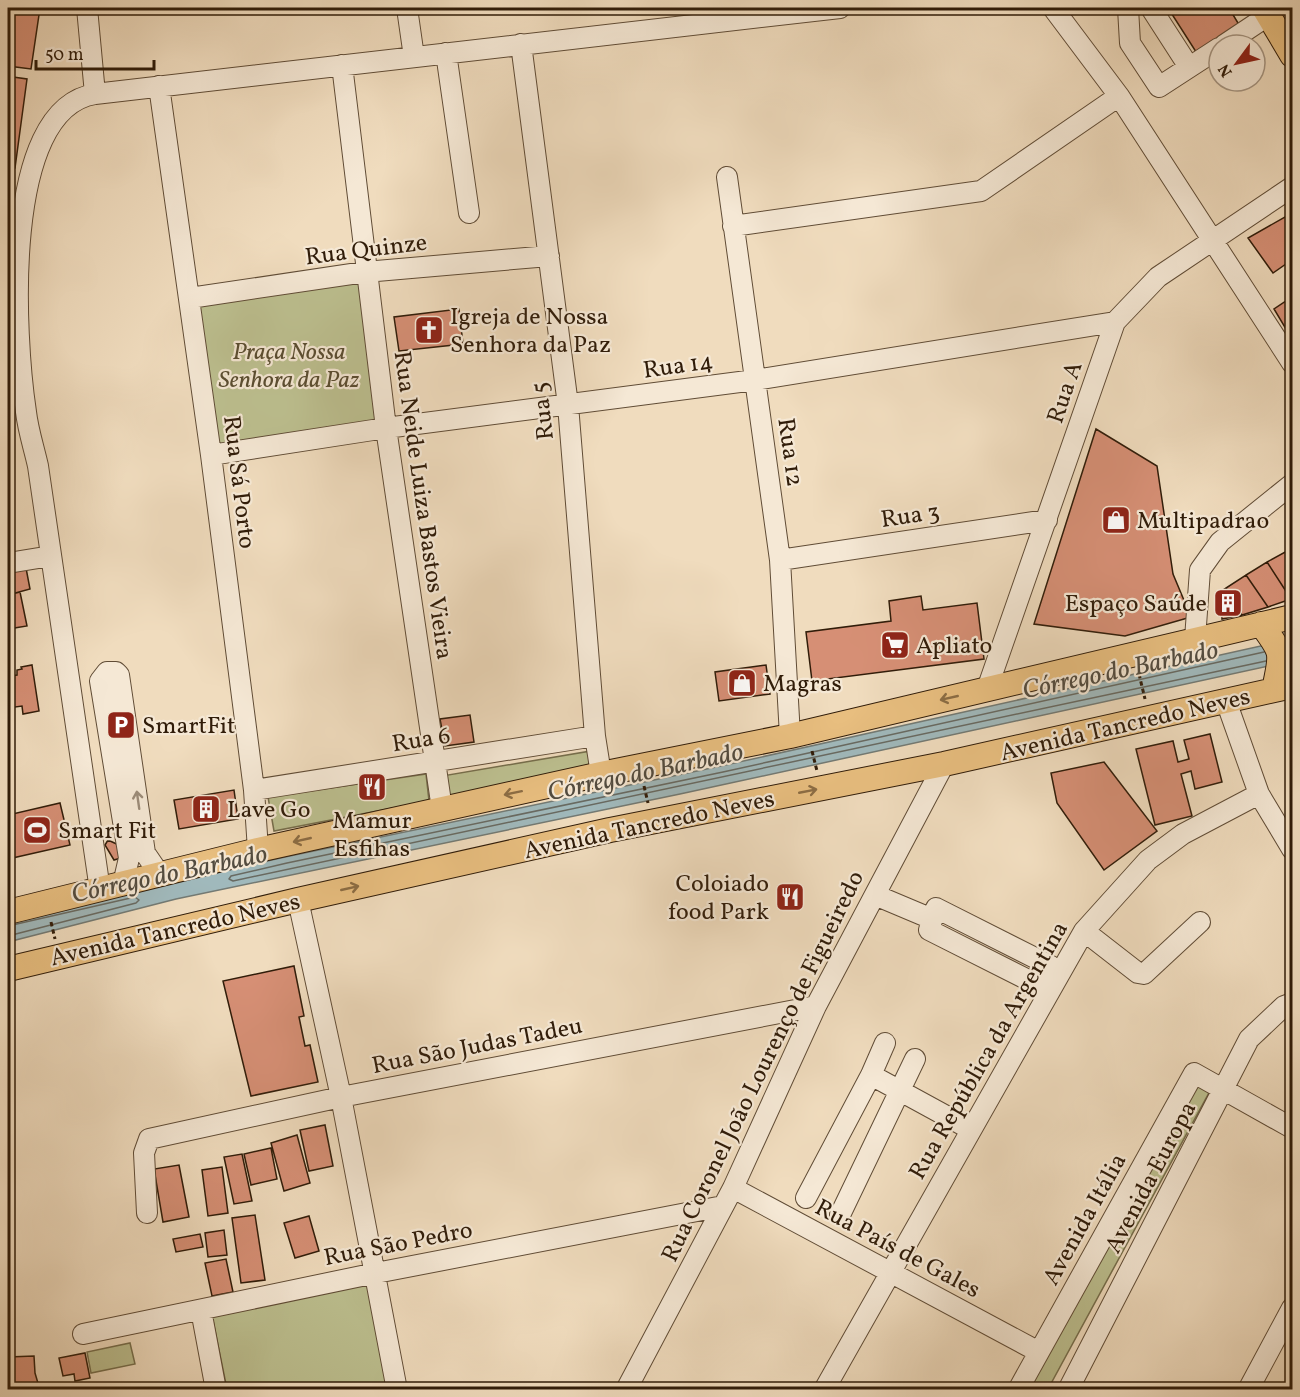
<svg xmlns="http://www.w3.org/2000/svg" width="1300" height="1397" viewBox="0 0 1300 1397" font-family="Vollkorn,serif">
  <rect width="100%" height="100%" fill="#f0dcbe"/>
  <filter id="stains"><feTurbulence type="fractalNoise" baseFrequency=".00333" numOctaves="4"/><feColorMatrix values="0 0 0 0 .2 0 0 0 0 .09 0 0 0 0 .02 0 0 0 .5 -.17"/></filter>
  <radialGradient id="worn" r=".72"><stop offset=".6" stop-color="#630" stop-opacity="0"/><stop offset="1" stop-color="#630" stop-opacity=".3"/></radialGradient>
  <path fill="#bcbf8f" stroke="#766e4c" stroke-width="1.5" d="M362 281 382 427 216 449 195 304Z
    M591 751 592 769 445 804 442 776Z
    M426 774 429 801 274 831 268 797Z
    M1193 1081 1211 1089 1048 1389 1021 1390Z
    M369 1280 391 1389H227L211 1311Z
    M130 1343 135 1364 91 1373 87 1352Z"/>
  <path fill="#a0b9bc" stroke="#737a74" stroke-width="1.5" d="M1292 639V661L680 794 176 899 8 942V920L31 915 285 857 721 766Z"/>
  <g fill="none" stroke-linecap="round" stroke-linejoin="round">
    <path stroke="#686a62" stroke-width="1.5" d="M1264 652 723 772 287 863 231 876 229 879 233 881 1266 661
      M8 926 135 897 139 900 136 903 8 936"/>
  </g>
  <path fill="#d68f75" stroke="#301c09" stroke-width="1.5" d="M8 8H40L31 69 8 66Z
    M1168 8H1229L1241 28 1198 55Z
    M13 77 27 79 15 168 8 167V119Z
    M1292 213V273L1286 264 1273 273 1248 238Z
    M1292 297V339L1274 309Z
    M459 309 463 344 399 351 394 317Z
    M1096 429 1157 466 1173 574 1191 617 1125 636 1034 624Z
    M1287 551 1292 560 1291 599 1267 562Z
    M1267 562 1291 599 1268 607 1246 575Z
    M26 568 30 589 8 595V571Z
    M1246 575 1268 607 1242 615 1226 588Z
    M1226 588 1242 615 1222 619 1220 592Z
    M20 592 27 626 8 629V595Z
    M921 596 923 610 977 603 984 659 812 681 806 632 891 621 889 601Z
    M32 665 39 711 23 714 22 706 8 708V676L17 675V670L22 669 21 667Z
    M766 665 770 694 719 701 715 672Z
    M470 715 474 742 445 746 440 719Z
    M1210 734 1222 782 1195 789 1191 771 1181 774 1192 816 1155 825 1136 749 1173 741 1178 762 1189 759 1184 740Z
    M1104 762 1157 831 1104 870 1057 803 1051 773Z
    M234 790 238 819 179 829 174 800Z
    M60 803 70 845 8 859V815Z
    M108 840 123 847 124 857 114 860 105 845Z
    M294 966 304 1016 299 1017 305 1046 310 1045 318 1082 251 1096 223 981Z
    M325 1125 333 1166 309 1171 300 1130Z
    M297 1135 310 1183 284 1191 271 1143Z
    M271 1148 277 1179 251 1185 244 1154Z
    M242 1154 252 1201 234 1204 224 1157Z
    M179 1165 189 1217 163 1222 154 1169Z
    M222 1167 228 1213 208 1216 202 1170Z
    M255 1215 265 1280 241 1283 232 1218Z
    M309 1216 319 1251 295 1258 284 1223Z
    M224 1230 227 1255 208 1257 205 1233Z
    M200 1234 203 1247 176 1252 173 1239Z
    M226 1259 233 1292 212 1296 205 1263Z
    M85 1353 90 1378 75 1381 74 1374 63 1376 59 1358Z
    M34 1356 35 1373 40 1390H8V1357Z"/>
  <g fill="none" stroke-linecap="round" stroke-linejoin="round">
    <g stroke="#604c36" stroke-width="22">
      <path id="minor" d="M87 8 95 94
        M407 8 414 57
        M1053 8 1119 96 1292 363
        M1128 8 1130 43 1159 87 1219 48
        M1151 8 1189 67
        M521 44 568 405 595 736 601 774
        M1224 45 1269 15
        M446 53 469 213
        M342 65 386 428 442 809
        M159 86 211 455 254 790 258 850
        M727 177 780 560 790 736
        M733 226 981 191 1119 96
        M190 298 365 272 549 256
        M211 455 386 428 755 380 1115 322
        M780 560 1047 520
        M8 563 51 556
        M1195 639 1200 570 1220 542 1292 484
        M987 689 1115 322 1158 277 1292 187
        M1226 701 1259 794 1292 849
        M254 790 595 736
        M123 884 129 858 100 681 107 672H116L119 675 145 853 160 875
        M100 890 38 466C34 448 28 430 26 412 15 340 0 109 95 94L840 8
        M875 895 932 919
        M298 900 341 1097 397 1390
        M936 908 1051 966 1040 986 929 930Z
        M1084 931 1138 973 1144 974 1200 922
        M871 1075 970 1129
        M733 1188 1039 1352
        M806 1198 871 1075 885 1043
        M147 1213 144 1153 149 1139 341 1097 816 1006
        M840 1215 915 1059
        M201 1310 216 1390
        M83 1334 376 1273 723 1206
        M626 1390 733 1188 816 1006 944 764
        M824 1390 1084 931 1148 860 1183 834 1259 794
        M1018 1390 1194 1073 1292 1128
        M1068 1390 1249 1039 1284 1006 1292 1003
        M1248 1390 1292 1308"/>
    </g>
    <g stroke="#301c09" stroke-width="26">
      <path id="major" d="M1264 8 1292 55
        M1261 624C1285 656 1281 653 1274 690
        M8 912 258 850 601 774 790 736 1292 617
        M8 969 298 900 610 830 944 764 1292 686"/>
    </g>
    <path stroke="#301c09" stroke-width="3" stroke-dasharray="4.5 3" stroke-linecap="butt" d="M1139 674 1145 699
      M812 751 817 771
      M644 786 648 803
      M51 922 55 939"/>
    <use href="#minor" stroke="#f5e8d5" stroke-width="20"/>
    <use href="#major" stroke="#e8be7f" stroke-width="24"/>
  </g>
  <defs><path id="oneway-shaft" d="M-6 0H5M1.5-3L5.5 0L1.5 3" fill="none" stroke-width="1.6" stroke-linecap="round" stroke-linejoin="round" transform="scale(1.5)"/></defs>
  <g stroke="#8c6d44">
    <use href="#oneway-shaft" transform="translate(949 698) rotate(167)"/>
    <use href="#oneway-shaft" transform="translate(808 791) rotate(-11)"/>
    <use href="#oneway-shaft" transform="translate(513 793) rotate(168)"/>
    <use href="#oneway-shaft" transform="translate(302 840) rotate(167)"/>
    <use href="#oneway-shaft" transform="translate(350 888) rotate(-13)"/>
  </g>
  <use stroke="#9c8c79" href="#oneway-shaft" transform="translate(138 800) rotate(-98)"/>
  <defs>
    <g id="church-square" transform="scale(1.5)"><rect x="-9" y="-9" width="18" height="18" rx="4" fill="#8f2418" stroke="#f5e8d5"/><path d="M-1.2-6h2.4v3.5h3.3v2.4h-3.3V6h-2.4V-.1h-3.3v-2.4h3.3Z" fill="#fff"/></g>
    <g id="shop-square" transform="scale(1.5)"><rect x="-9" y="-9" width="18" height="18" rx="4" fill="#8f2418" stroke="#f5e8d5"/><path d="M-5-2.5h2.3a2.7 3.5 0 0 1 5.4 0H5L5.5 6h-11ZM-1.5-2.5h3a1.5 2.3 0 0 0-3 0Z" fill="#fff"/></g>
    <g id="building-square" transform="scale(1.5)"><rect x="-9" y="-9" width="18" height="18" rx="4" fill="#8f2418" stroke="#f5e8d5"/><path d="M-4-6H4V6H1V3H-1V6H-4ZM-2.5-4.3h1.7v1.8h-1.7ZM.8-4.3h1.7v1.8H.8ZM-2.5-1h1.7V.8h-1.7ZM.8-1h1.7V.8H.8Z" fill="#fff"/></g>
    <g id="supermarket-square" transform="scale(1.5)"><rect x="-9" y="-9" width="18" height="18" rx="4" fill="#8f2418" stroke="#f5e8d5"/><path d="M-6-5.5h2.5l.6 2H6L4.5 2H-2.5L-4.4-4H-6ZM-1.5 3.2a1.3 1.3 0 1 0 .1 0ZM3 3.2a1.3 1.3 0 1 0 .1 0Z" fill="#fff"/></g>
    <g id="parking-square" transform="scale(1.5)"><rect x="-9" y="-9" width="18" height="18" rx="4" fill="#8f2418" stroke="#f5e8d5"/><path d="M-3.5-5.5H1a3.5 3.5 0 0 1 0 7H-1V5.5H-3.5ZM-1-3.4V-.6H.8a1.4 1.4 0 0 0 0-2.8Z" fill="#fff"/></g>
    <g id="restaurant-square" transform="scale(1.5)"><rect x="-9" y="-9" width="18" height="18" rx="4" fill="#8f2418" stroke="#f5e8d5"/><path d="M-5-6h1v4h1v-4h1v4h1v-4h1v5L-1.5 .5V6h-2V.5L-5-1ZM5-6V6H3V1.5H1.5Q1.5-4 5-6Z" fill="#fff"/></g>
    <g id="stadium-square" transform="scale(1.5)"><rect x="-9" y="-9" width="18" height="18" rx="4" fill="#8f2418" stroke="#f5e8d5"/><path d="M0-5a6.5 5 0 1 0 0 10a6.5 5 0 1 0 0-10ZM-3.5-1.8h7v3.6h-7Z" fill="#fff"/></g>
  </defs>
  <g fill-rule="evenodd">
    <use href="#church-square" x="429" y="330"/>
    <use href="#shop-square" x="1116" y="520"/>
    <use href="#building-square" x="1228" y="603"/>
    <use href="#supermarket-square" x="895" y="645"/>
    <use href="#shop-square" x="742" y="683"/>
    <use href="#parking-square" x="121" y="725"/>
    <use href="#restaurant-square" x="372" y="787"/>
    <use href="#building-square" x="206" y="809"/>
    <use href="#stadium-square" x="37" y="830"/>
    <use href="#restaurant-square" x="790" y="897"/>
  </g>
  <g text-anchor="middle" stroke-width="4.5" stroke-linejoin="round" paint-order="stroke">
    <g font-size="24" fill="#301c09" stroke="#f5e8d5">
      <text transform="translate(366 249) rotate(-7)" y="8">Rua Quinze</text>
      <text transform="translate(678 365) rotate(-8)" y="8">Rua 14</text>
      <text transform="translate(1064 392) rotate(-71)" y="8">Rua A</text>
      <text transform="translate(542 411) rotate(-96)" y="8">Rua 5</text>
      <text transform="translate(791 452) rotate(82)" y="8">Rua 12</text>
      <text transform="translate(240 482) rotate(83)" y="8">Rua Sá Porto</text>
      <text transform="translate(424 505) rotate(82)" y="8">Rua Neide Luiza Bastos Vieira</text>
      <text transform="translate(910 515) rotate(-8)" y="8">Rua 3</text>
      <text transform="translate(1125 724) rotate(-13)" y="8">Avenida Tancredo Neves</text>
      <text transform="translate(421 739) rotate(-9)" y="8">Rua 6</text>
      <text transform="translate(649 824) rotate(-12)" y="8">Avenida Tancredo Neves</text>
      <text transform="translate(175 929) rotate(-13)" y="8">Avenida Tancredo Neves</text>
      <text transform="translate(477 1045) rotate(-11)" y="8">Rua São Judas Tadeu</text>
      <text transform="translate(988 1050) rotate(-60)" y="8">Rua República da Argentina</text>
      <text transform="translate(762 1066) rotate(-64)" y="8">Rua Coronel João Lourenço de Figueiredo</text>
      <text transform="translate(1150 1177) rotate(-62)" y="8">Avenida Europa</text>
      <text transform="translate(1084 1219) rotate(-61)" y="8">Avenida Itália</text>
      <text transform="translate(398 1243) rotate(-11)" y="8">Rua São Pedro</text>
      <text transform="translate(898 1248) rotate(28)" y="8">Rua País de Gales</text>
    </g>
    <g font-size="24" fill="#301c09" stroke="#f5e8d5" text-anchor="start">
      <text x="450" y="324">Igreja de Nossa<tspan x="450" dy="28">Senhora da Paz</tspan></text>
      <text x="1137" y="528">Multipadrao</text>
      <text x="1207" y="611" text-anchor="end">Espaço Saúde</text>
      <text x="916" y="653">Apliato</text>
      <text x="763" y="691">Magras</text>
      <text x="142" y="733">SmartFit</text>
      <text x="227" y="817">Lave Go</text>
      <text x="372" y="828" text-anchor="middle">Mamur<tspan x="372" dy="28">Esfihas</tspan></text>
      <text x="58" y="838">Smart Fit</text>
      <text x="769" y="891" text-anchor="end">Coloiado<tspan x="769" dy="28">food Park</tspan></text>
    </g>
    <g font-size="24" font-style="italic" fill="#5a4d31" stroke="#f5e8d5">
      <text x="289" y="359">Praça Nossa<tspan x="289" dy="28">Senhora da Paz</tspan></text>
    </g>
    <g font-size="26" font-style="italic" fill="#524b3f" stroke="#f5e8d5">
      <text transform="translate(1120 669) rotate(-12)" y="9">Córrego do Barbado</text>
      <text transform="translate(645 771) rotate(-12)" y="9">Córrego do Barbado</text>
      <text transform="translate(169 873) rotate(-12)" y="9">Córrego do Barbado</text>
    </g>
  </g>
  <rect width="1300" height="1397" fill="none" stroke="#f0dcbe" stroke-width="30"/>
  <rect x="9" y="9" width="1282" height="1379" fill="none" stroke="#301c09" stroke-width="3"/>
  <rect x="15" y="15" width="1270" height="1367" fill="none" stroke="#301c09" stroke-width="1.5"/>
  <g transform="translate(1237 63) rotate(237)"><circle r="28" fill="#f5e8d5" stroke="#a69683" stroke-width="1.5"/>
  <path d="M0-4.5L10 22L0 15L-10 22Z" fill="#8f2418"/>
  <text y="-9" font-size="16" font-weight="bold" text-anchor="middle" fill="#301c09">N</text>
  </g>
  <path d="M36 60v9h118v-9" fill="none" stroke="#301c09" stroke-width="3"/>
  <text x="45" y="60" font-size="18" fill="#301c09" stroke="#f5e8d5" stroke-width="4.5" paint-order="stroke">50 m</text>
  <rect width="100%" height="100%" filter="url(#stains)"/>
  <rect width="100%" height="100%" fill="url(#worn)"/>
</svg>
